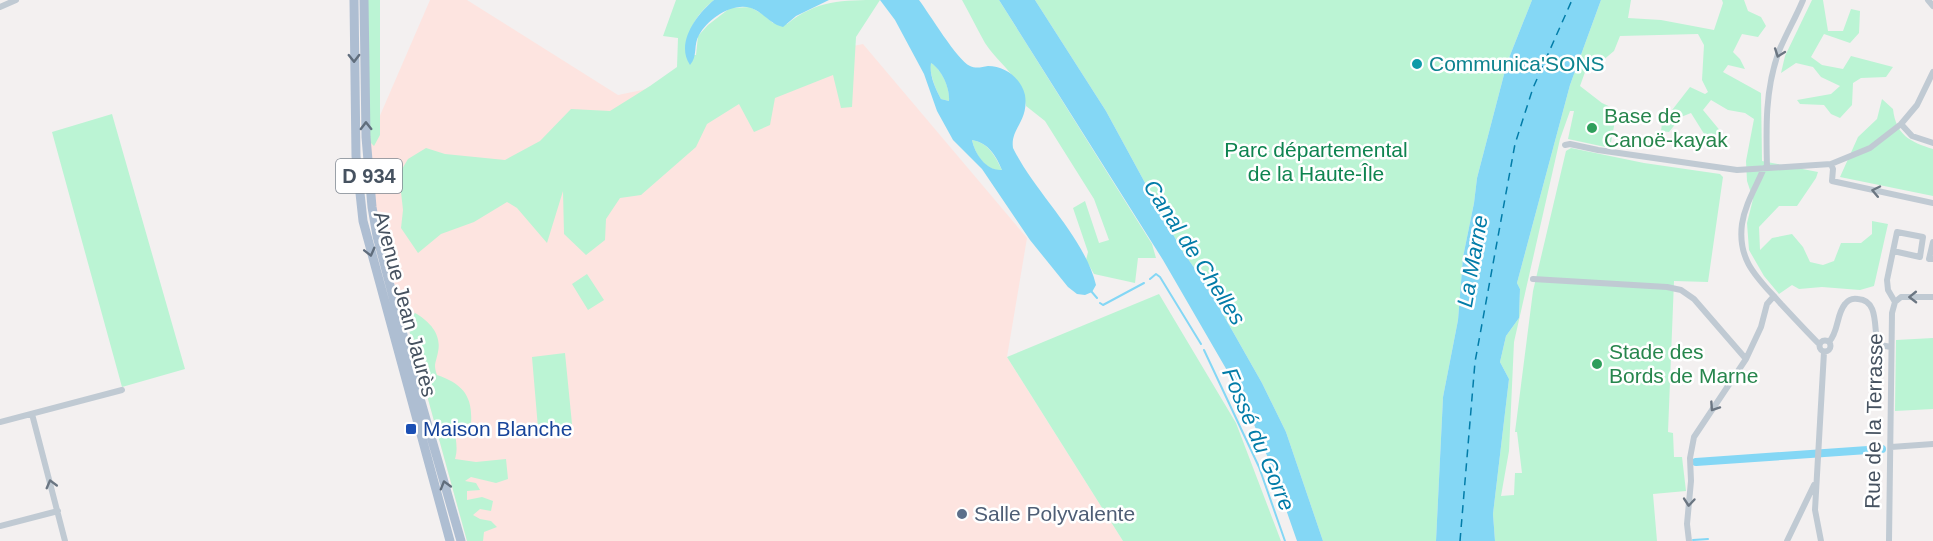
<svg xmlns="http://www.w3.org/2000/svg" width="1933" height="541" viewBox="0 0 1933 541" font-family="Arial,sans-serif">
  <rect width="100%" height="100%" fill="#f3f0f0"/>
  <path fill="#fde4e0" d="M430 0H467L618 95 863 44 1027 238 1007 357 1123 541H467L406 319 383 247 373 199 369 141Z"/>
  <path fill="#bbf4d4" d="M367 0H380V135L374 146 369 141Z
    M676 0H714C694 16 688 31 686 55H696L698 36 708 25 730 8 750 7 764 15 773 23 787 24C817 0 842 0 880 0L856 37 852 107 841 108 833 75 775 98 770 125 754 132 739 104 707 124 696 147 641 195 620 198 606 219 605 240 586 255 564 234 563 191 547 243 517 208 507 202 474 222 441 234 418 253 401 228 403 210 399 174 408 159 426 148 445 154 505 160 540 141 571 109 610 111 650 86 677 67 678 38 663 36Z
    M962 0H999L1152 244 1156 258H1138L1135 283 1094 274 1086 260 1088 252 1073 208 1085 201 1099 243 1109 240 1094 199 1045 121 1026 106C1022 77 1000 66 985 43 977 29 970 14 962 0Z
    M1035 0H1532L1507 63 1477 178 1474 203 1463 257 1458 320 1443 397 1436 541H1323L1286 432 1262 383 1207 286 1181 249 1106 111Z
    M1601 0H1631L1628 18 1661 20 1714 30 1723 3 1722 0H1744L1748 11 1761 17 1766 26 1758 37 1742 34 1733 52 1740 59 1745 69 1728 65 1723 72 1761 93 1762 161 1818 172 1816 178 1797 206H1779L1759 227 1760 250 1772 238 1792 234 1803 247 1810 262 1823 265 1834 261 1841 243H1861L1872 234V221L1888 224 1874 286 1860 290 1822 287 1799 289 1792 285 1779 294 1764 276 1749 250 1747 223 1753 199 1747 181 1746 161 1754 119 1745 113 1728 110 1711 100 1703 110 1722 133 1713 143 1706 137 1691 113 1681 117 1669 132 1661 131 1662 123 1690 87 1705 94 1708 92 1702 80 1704 45 1698 34 1620 36 1614 51 1602 61H1589L1580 86 1602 103 1617 110 1610 148 1568 139 1574 111H1570L1560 139 1514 342 1509 451 1501 496 1514 495 1515 473H1522L1517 432H1515L1533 291 1566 151 1571 148 1644 163 1720 174 1723 177 1708 282 1674 281 1668 432 1673 433 1674 457H1682L1686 491 1653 494 1657 541H1495L1493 514 1509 379 1500 362 1506 336 1519 318 1520 289 1517 283 1570 85Z
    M1812 0H1823L1828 31H1843L1851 9 1860 11 1859 33 1850 43 1824 34 1811 57 1822 65 1843 69 1851 56 1893 67 1886 77 1861 78 1853 83 1852 105 1840 118 1831 114 1824 105 1800 104 1797 100 1831 94 1840 86 1821 77 1813 67 1796 63 1781 73 1785 56Z
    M930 62C942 70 950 87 949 101L941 99C935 88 930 75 930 62Z
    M1882 99 1893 109C1896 135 1910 142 1933 149V196L1840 177 1858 137 1877 119Z
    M112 114 185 369 122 387 52 132Z
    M972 140C989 143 995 156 1002 170 986 172 975 154 972 140Z
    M587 274 604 300 588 310 572 284Z
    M1159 294 1236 423 1281 541H1123L1007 357Z
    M415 313C429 321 442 334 438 352 436 363 433 364 437 375 463 384 473 396 471 424L455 423C454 437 459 446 455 459L476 462 506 459 508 479 496 483 471 477 465 481 476 483 480 490 467 491V500L482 497 493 501 491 511 480 509 473 515 480 519 491 521 497 527 484 532 483 541H467L406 319Z
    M1933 338V409L1895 411 1896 340Z
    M565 353 572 424 538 428 532 357Z"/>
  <path fill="#84d7f5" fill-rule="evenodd" d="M714 0H829L796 16 783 27C770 24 763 12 751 8 732 2 708 19 699 35 693 45 698 56 690 65 675 43 697 14 714 0Z
    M880 0H919C929 13 957 60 970 66 976 69 982 67 988 66 1005 66 1021 78 1025 95 1029 122 1010 128 1013 148 1035 193 1084 236 1096 285L1092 292 1085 295 1077 294 1068 287 1030 240 982 169 953 140 937 111 924 74 895 20ZM931 63C942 70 950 88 949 101L941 99C935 88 929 74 931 63ZM972 140C989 143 996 156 1002 170 986 171 975 154 972 140Z
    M999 0H1035L1106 111 1181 249 1207 286 1262 383 1286 432 1323 541H1297L1268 458 1243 398 1163 260Z
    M1532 0H1601L1570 85 1517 283 1520 289 1519 318 1506 336 1500 362 1509 379 1493 514 1495 541H1436L1443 397 1458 320 1463 257 1474 203 1477 178 1507 63Z"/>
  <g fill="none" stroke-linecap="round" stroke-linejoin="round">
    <path stroke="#84d7f5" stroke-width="2" d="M1150 279 1156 274 1160 277 1201 344
      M1091 291 1097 298
      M1100 303 1103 305 1144 283
      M1204 350 1259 467 1285 541
      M1693 540 1708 539"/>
    <path stroke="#84d7f5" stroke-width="8" d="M1696 462 1882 449"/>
    <path stroke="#027ca8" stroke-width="1.5" stroke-dasharray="8 6" stroke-linecap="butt" d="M1460 541 1475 362 1515 144 1533 88 1572 0"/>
    <path stroke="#c0cad3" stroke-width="6" d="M1928 0 1933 6
      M0 7 16 0
      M1901 124 1912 136 1933 143
      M1565 145 1570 144 1598 150 1737 170 1831 164 1870 148 1901 124 1917 105 1933 72
      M1831 164 1833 169 1832 181 1933 203
      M1764 168C1756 187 1745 204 1742 224 1737 262 1759 279 1781 304 1794 318 1806 331 1819 344
      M1767 168C1766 128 1765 89 1779 51 1786 34 1796 17 1803 0
      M1933 242 1929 259H1933
      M1893 251 1920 257 1923 237 1897 232 1887 280 1888 290 1895 302
      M1533 279 1667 287 1681 290 1694 299 1746 359
      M1895 302 1901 297H1933
      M1819.5 346a5.5 5.5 0 1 1 11 0a5.5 5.5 0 1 1-11 0Z
      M1829 342C1839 331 1836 315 1845 304 1848 300 1853 298 1858 299 1878 300 1874 326 1877 341L1880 345 1891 347
      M32 414 65 541
      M0 422 122 390
      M1891 447 1933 444
      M0 526 58 511
      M1689 541 1687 524 1691 481 1690 458 1694 437 1746 359 1761 327 1767 304 1774 296
      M1787 541 1814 485
      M1821 541 1815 510 1824 352
      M1889 541 1892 313 1895 302"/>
    <path stroke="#aebed2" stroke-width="9" d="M354 0 356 156 363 221 450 541
      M364 0 366 137 372 207 377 236 417 388 461 541"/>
  </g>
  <defs><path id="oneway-chevron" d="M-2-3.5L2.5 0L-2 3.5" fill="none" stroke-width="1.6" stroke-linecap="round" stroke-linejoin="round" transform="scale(1.5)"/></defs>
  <g stroke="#6b7682">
    <use href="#oneway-chevron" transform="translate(1779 53) rotate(110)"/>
    <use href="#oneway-chevron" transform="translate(1876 191) rotate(-168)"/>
    <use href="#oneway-chevron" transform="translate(1913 297) rotate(179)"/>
    <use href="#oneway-chevron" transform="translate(1714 407) rotate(124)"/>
    <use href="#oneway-chevron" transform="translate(51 484) rotate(-105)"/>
    <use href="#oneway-chevron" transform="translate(1689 502) rotate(95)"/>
  </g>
  <g stroke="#606d7c">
    <use href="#oneway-chevron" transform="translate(354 58) rotate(89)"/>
    <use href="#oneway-chevron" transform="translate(366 126) rotate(-91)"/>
    <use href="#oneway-chevron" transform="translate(370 252) rotate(76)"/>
    <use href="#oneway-chevron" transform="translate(445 485) rotate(-106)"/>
  </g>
  <circle fill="#0f9aa8" stroke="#fff" stroke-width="2" cx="1417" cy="64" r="6"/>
  <g fill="#2e9e5b" stroke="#fff" stroke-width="2">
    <circle cx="1592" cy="128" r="6"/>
    <circle cx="1597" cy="364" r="6"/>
  </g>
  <rect fill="#1a4fb4" stroke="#fff" stroke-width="2" x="405" y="423" width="12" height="12" rx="3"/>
  <circle fill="#5c6f8a" stroke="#fff" stroke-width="2" cx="962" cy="514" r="6"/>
  <g text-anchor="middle" stroke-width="5" stroke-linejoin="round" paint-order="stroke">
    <rect fill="#fff" stroke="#7e8690" stroke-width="1.5" x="336" y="159" width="66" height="34" rx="4.5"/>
    <g font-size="20" font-weight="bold" fill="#465260">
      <text x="369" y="183">D 934</text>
    </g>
    <g font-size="21" fill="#0d838f" stroke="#fff" text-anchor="start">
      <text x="1429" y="71">Communica'SONS</text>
    </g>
    <g font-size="21" fill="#27864d" stroke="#fff" text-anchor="start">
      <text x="1604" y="123">Base de<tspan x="1604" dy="24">Canoë-kayak</tspan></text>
      <text x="1609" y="359">Stade des<tspan x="1609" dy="24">Bords de Marne</tspan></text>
    </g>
    <g font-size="21" fill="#0e8450" stroke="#fff">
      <text x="1316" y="157">Parc départemental<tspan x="1316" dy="24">de la Haute-Île</tspan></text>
    </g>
    <g font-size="21" fill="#465260" stroke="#fff">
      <text transform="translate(405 304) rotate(75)" y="7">Avenue Jean Jaurès</text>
      <text transform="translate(1874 421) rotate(-89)" y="7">Rue de la Terrasse</text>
    </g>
    <g font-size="21" fill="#164399" stroke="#fff" text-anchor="start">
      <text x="423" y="436">Maison Blanche</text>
    </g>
    <g font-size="21" fill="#4e5e75" stroke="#fff" text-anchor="start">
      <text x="974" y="521">Salle Polyvalente</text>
    </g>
    <g font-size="22" font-style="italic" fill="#027ca8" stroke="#fff">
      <text transform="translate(1195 252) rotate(57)" y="8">Canal de Chelles</text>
      <text transform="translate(1472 261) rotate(-80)" y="8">La Marne</text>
      <text transform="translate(1259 439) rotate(67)" y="8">Fossé du Gorre</text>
    </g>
  </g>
</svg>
